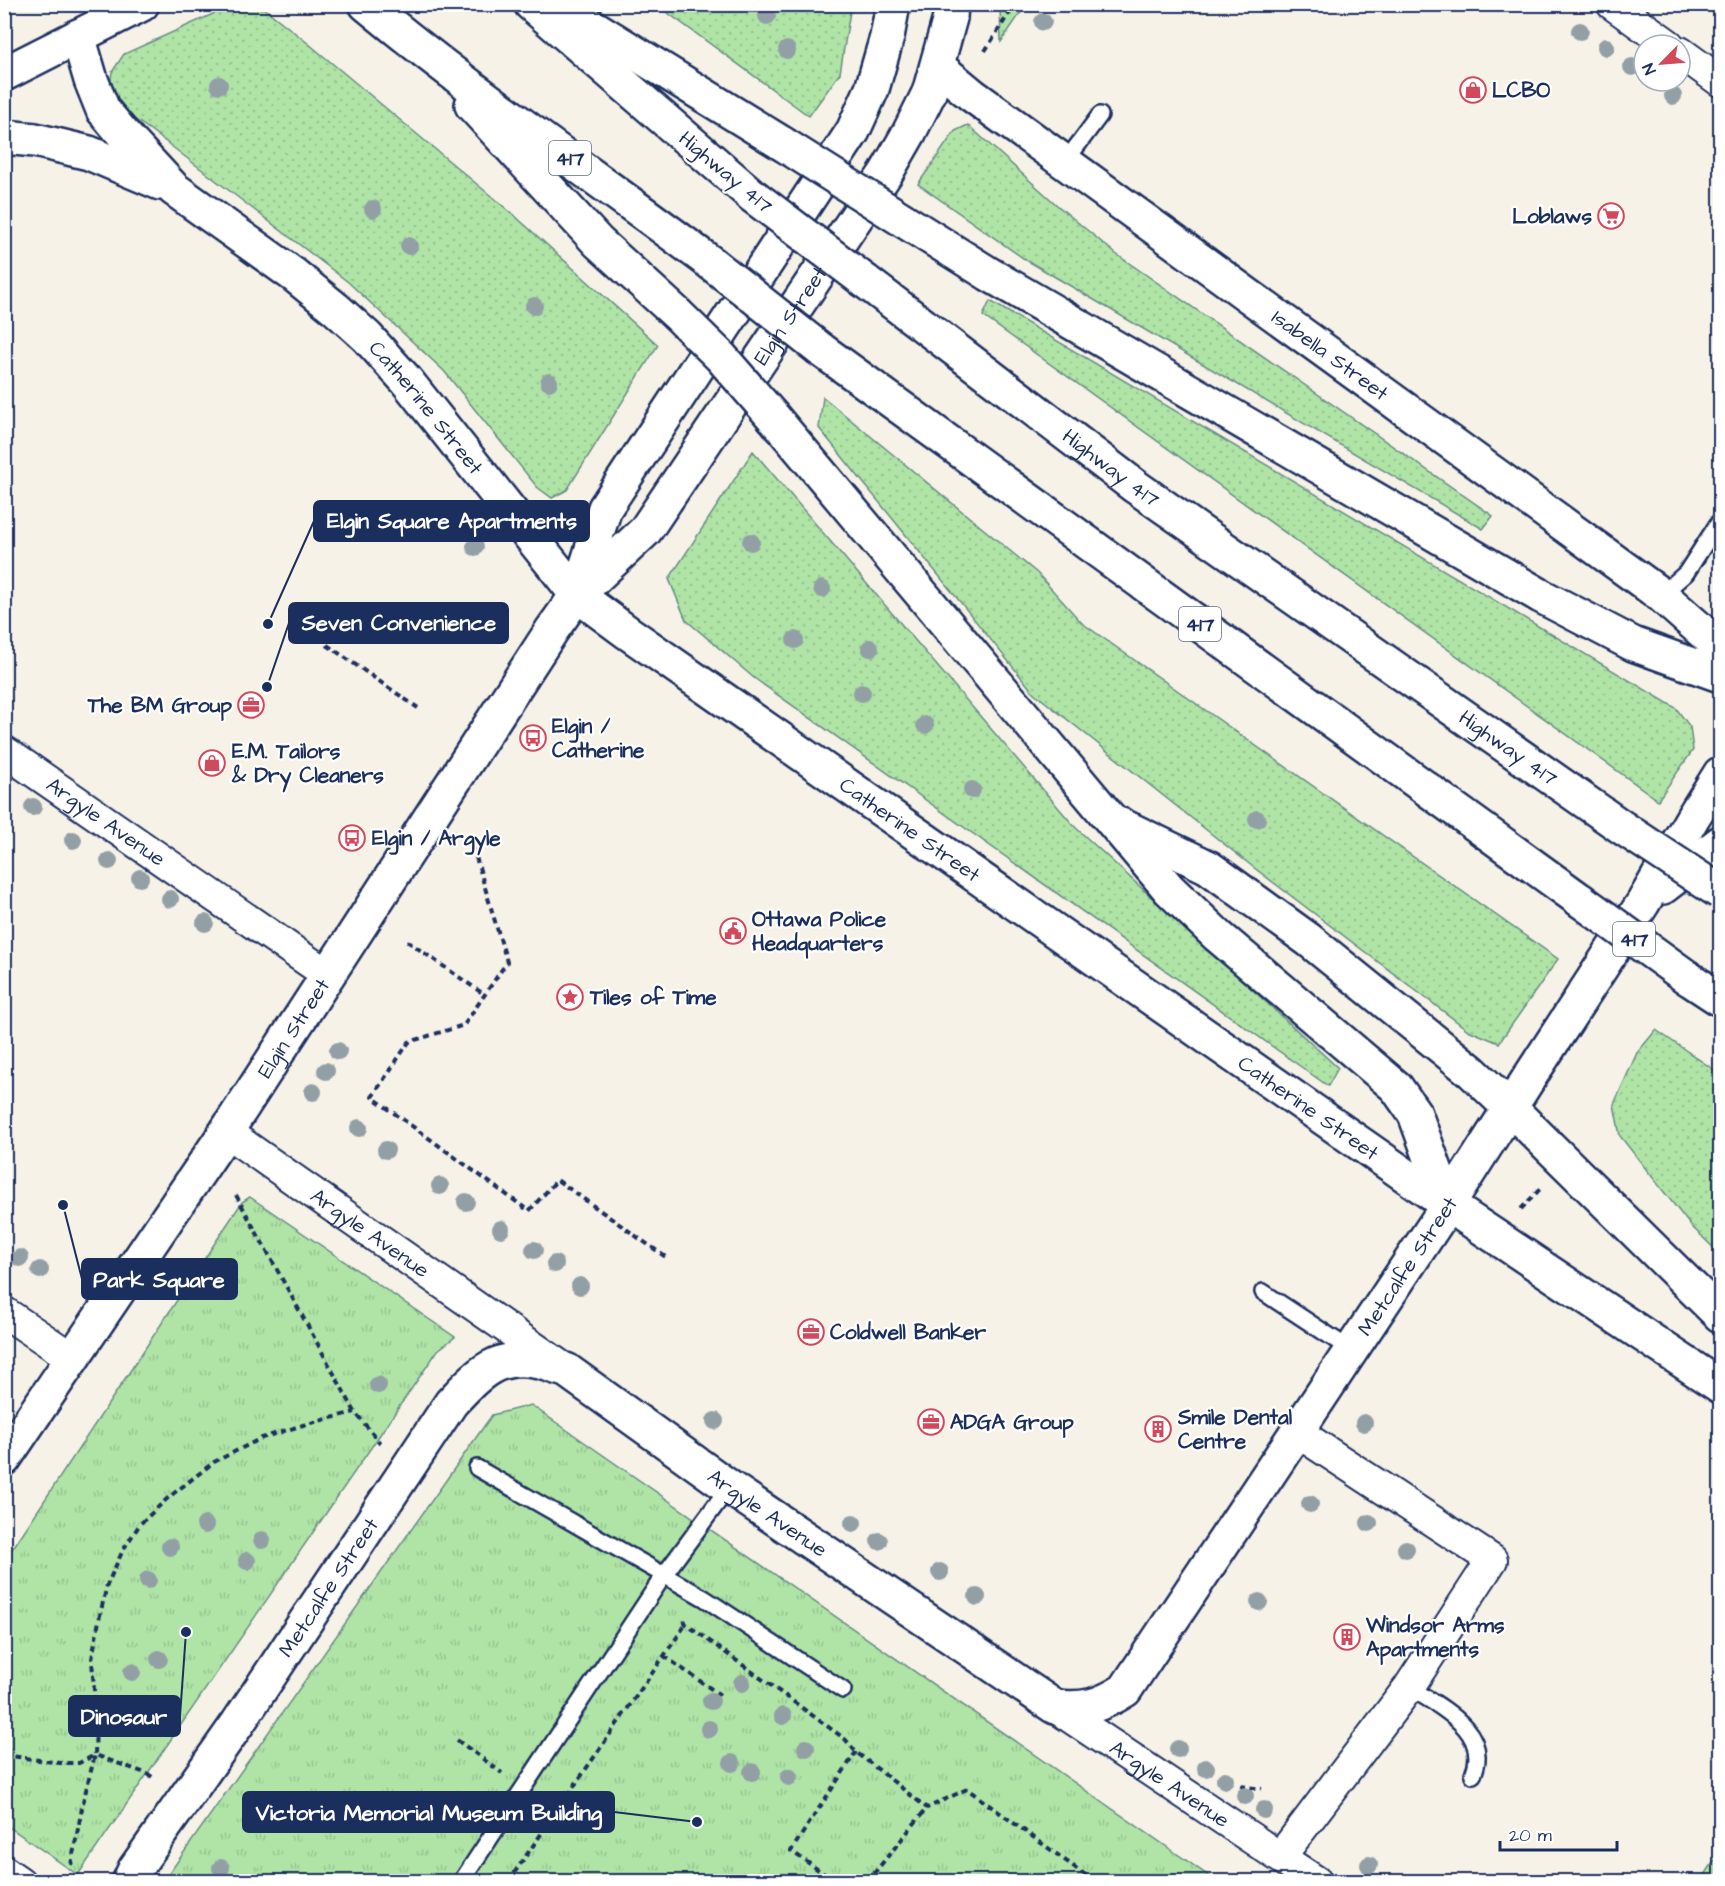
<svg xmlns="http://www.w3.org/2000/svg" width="1725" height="1886" viewBox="0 0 1725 1886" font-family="'Architects Daughter',sans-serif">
  <defs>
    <pattern id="grass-dots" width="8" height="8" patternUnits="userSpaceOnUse" patternTransform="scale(1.5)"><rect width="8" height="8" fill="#afe4a6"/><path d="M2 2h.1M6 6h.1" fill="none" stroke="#96c491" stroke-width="1.8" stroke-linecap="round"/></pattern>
    <pattern id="park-tufts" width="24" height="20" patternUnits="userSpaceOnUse" patternTransform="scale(1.5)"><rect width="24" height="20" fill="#afe4a6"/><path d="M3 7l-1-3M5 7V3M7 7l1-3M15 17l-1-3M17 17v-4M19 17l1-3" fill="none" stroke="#96c491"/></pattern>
  </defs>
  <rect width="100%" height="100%" fill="#f7f2e8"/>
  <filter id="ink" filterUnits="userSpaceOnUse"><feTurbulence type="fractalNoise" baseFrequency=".0167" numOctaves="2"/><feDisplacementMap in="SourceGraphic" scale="12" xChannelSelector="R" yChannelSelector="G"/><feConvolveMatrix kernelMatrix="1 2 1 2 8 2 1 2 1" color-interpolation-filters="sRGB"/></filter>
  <g filter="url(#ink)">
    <path fill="url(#grass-dots)" stroke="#658a82" stroke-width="1.5" d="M233 5H260L309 44 515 216 658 345 567 490 552 498 537 487 444 371 348 282 149 129 124 112 109 90 112 72 124 54Z
      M657 5H851L840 73 809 116Z
      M1000 5H1026L1001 42Z
      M968 125 1058 206 1116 254 1493 516 1483 529 1023 258 918 184 955 131Z
      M990 301 1676 708 1690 727 1693 750 1658 800 983 316Z
      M823 397 1037 573 1082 623 1558 959 1499 1043 1468 1030 1253 867 1034 693 819 428Z
      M753 451 1075 827 1338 1068 1328 1086 754 678 686 620 669 579Z
      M1656 1030 1720 1074V1254L1690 1225 1620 1136 1614 1104 1637 1053Z"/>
    <path fill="url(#park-tufts)" stroke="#658a82" stroke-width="1.5" d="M250 1197 455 1337 438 1350 78 1875 5 1824V1560L242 1202Z
      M531 1405 1216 1881 163 1882 492 1415Z"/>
    <path fill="#afe4a6" stroke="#658a82" stroke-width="1.5" d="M1720 1852V1881H1701Z"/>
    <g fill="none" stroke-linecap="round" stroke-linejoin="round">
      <g stroke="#1b2f5e" stroke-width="20">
        <path id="lane" d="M1065 162 1100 115
          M1661 595 1686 573 1719 522
          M1263 1292 1351 1350
          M477 1468 704 1598 843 1690
          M1409 1687C1440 1707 1492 1731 1473 1775
          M461 1882 664 1575 729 1487"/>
      </g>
      <g stroke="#1b2f5e" stroke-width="34">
        <g id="street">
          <path d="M1612 4 1669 45"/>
          <path d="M1680 52 1720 81"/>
          <path id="s1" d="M4 751 328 975"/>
          <path id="s2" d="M226 1132 562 1367"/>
          <path d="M4 1312 72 1358"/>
          <path id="s3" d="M1055 1707 1317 1882"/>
          <path d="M1281 1856 1409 1687 1492 1560 1297 1432"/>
          <path d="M4 1871 20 1882"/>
        </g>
      </g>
      <g stroke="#1b2f5e" stroke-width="38">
        <g id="secondary">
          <path id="s4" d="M78 36 91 80 103 110 124 135 174 189 294 275 336 309 367 337 406 380 577 595 627 632 1448 1205 1720 1386"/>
          <path id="s5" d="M937 66 972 95 1661 595 1720 647"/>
          <path d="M4 74 142 4"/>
          <path d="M4 137 35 140 89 153 160 183"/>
          <path d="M578 593 605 508 853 131 872 89 887 37 893 4"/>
          <path d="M1663 887 1720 843"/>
          <path d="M1510 1108 1720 1315"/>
          <path id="s6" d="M4 1459 226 1132 552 630 577 595 645 531 886 173 909 133 929 93 950 18 951 4"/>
          <path id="s7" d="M129 1882 135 1869 238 1723 451 1403C477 1375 497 1352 539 1362 548 1364 557 1368 566 1370L729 1487 1055 1707C1084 1710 1100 1706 1125 1690L1448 1205 1529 1078 1643 903 1693 817 1720 774"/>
        </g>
      </g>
      <g stroke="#1b2f5e" stroke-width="38">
        <g id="highway">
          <path d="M366 4C477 96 596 177 711 263"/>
          <path d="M531 4 753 196"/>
          <path d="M556 4 783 144"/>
          <path d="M472 105 598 242 676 313"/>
          <path d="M903 220 989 274 1541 596 1633 644 1720 675"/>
          <path id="s8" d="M865 281 1136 487 1623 828"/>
          <path d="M820 349 1580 900"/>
          <path d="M774 418 1169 889 1218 936 1396 1087 1415 1114 1448 1205"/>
          <path d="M1121 825 1208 867 1309 940 1471 1071 1510 1108"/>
          <path d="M1688 978 1720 999"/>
        </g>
      </g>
      <path stroke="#1b2f5e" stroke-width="4" stroke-dasharray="6 4.5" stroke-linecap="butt" d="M985 51 1015 4
        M327 645 418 708
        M473 847 507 962 464 1025 409 1042 372 1097 529 1211 557 1180 667 1258
        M407 941 485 995
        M236 1195 355 1412 380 1443
        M1521 1209 1541 1188
        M684 1620 686 1624 845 1739 856 1752 927 1808 967 1789 1095 1882
        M664 1656 720 1695
        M457 1740 502 1773
        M4 1755 60 1763H79L95 1755 96 1721 92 1659 100 1615 107 1585 123 1550 140 1524 169 1497 214 1462 262 1438 303 1425 355 1412
        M1240 1786 1262 1789
        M544 1804 555 1813
        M71 1865 84 1798 95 1755 148 1774 155 1779
        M508 1882 686 1624
        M836 1882 791 1851 856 1752
        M867 1882 927 1808"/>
      <use href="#lane" stroke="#fff" stroke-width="15"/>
      <use href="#street" stroke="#fff" stroke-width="30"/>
      <use href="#secondary" stroke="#fff" stroke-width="33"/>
      <use href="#highway" stroke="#fff" stroke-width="33"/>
      <g stroke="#1b2f5e" stroke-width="38" stroke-linecap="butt">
        <path id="highway-bridge" d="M783 144 903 220
          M753 196 865 281
          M711 263 820 349
          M676 313 721 357 774 418
          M1623 828 1720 892
          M1580 900 1688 978"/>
      </g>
      <use href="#highway-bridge" stroke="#fff" stroke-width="33"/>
    </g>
    <g fill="#92a0a6">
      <circle cx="767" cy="16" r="9"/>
      <circle cx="1043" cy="22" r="9"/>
      <circle cx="1580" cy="31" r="9"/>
      <circle cx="1606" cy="47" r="9"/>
      <circle cx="787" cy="50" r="9"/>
      <circle cx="1632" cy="67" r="9"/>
      <circle cx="219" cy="85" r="9"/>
      <circle cx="1673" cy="96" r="9"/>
      <circle cx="373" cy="209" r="9"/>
      <circle cx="409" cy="246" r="9"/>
      <circle cx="534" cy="306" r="9"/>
      <circle cx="549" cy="382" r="9"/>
      <circle cx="751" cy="542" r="9"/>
      <circle cx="475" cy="547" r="9"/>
      <circle cx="822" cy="589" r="9"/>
      <circle cx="445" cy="636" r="9"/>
      <circle cx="795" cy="640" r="9"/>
      <circle cx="870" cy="648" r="9"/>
      <circle cx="862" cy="693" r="9"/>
      <circle cx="925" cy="725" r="9"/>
      <circle cx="972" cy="790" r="9"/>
      <circle cx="33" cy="807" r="9"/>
      <circle cx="1257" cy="819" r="9"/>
      <circle cx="73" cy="840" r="9"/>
      <circle cx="109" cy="861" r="9"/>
      <circle cx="140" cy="878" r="9"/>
      <circle cx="170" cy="899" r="9"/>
      <circle cx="205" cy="923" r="9"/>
      <circle cx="338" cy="1051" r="9"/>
      <circle cx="326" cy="1071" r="9"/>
      <circle cx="313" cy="1092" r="9"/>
      <circle cx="359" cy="1128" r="9"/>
      <circle cx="386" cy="1150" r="9"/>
      <circle cx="440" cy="1186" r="9"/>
      <circle cx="466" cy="1202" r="9"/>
      <circle cx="501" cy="1229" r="9"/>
      <circle cx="534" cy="1250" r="9"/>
      <circle cx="20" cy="1258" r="9"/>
      <circle cx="555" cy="1264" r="9"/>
      <circle cx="40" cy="1270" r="9"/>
      <circle cx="580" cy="1286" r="9"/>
      <circle cx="378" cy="1385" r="9"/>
      <circle cx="715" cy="1421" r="9"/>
      <circle cx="1364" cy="1423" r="9"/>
      <circle cx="1310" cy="1504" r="9"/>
      <circle cx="853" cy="1523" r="9"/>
      <circle cx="1369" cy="1523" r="9"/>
      <circle cx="205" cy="1525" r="9"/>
      <circle cx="262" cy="1540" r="9"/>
      <circle cx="879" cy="1541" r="9"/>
      <circle cx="170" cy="1547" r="9"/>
      <circle cx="1406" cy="1549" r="9"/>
      <circle cx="247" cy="1561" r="9"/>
      <circle cx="940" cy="1572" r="9"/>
      <circle cx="148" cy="1580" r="9"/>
      <circle cx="977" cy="1597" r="9"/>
      <circle cx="1259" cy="1602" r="9"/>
      <circle cx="159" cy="1659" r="9"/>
      <circle cx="132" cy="1672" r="9"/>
      <circle cx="742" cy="1683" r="9"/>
      <circle cx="711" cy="1701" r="9"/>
      <circle cx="783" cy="1716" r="9"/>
      <circle cx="709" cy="1729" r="9"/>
      <circle cx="806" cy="1748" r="9"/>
      <circle cx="1178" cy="1749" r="9"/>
      <circle cx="732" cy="1763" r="9"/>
      <circle cx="1206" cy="1768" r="9"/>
      <circle cx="752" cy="1772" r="9"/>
      <circle cx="789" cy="1777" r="9"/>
      <circle cx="1225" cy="1780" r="9"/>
      <circle cx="1245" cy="1796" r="9"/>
      <circle cx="1264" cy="1810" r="9"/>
      <circle cx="1369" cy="1865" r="9"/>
      <circle cx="221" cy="1868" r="9"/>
    </g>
  </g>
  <defs>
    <g id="shop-ring" transform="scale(1.35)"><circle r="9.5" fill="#fff" stroke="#d1495b" stroke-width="1.5"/><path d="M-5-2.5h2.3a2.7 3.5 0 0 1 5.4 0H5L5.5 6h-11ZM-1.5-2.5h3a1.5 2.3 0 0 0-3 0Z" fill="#d1495b"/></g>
    <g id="supermarket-ring" transform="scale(1.35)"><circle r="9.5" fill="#fff" stroke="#d1495b" stroke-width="1.5"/><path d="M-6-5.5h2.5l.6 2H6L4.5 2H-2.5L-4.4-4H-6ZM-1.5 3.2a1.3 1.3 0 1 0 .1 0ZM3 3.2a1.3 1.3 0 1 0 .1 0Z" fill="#d1495b"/></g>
    <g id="office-ring" transform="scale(1.35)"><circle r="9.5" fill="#fff" stroke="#d1495b" stroke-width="1.5"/><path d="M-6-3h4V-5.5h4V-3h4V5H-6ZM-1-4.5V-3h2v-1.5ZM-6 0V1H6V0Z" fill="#d1495b"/></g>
    <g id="bus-ring" transform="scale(1.35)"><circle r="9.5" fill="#fff" stroke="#d1495b" stroke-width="1.5"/><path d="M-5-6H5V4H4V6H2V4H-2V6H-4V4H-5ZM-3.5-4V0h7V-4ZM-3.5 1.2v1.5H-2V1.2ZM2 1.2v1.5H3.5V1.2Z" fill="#d1495b"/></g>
    <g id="civic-ring" transform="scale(1.35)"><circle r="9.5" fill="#fff" stroke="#d1495b" stroke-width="1.5"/><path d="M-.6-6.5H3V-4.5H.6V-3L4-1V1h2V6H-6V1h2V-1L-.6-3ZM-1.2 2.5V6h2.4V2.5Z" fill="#d1495b"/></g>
    <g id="sight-ring" transform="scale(1.35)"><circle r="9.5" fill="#fff" stroke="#d1495b" stroke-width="1.5"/><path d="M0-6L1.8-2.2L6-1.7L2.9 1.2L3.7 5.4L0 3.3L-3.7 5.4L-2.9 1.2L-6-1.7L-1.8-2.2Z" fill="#d1495b"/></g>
    <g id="building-ring" transform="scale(1.35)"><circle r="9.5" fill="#fff" stroke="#d1495b" stroke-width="1.5"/><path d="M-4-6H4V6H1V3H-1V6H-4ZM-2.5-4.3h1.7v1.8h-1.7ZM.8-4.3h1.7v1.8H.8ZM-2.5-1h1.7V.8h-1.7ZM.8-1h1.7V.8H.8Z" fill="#d1495b"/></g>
  </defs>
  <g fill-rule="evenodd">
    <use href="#shop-ring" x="1473" y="90"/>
    <use href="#supermarket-ring" x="1611" y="216"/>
    <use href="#office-ring" x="251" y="705"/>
    <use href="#bus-ring" x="533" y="738"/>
    <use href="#shop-ring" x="212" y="763"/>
    <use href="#bus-ring" x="352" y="838"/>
    <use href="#civic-ring" x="733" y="931"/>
    <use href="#sight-ring" x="570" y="997"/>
    <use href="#office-ring" x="811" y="1332"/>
    <use href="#office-ring" x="931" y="1422"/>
    <use href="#building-ring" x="1158" y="1429"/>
    <use href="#building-ring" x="1347" y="1637"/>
  </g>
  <g text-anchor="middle" stroke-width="4.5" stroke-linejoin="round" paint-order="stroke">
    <g fill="#fff" stroke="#5f6d8e" stroke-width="1.5">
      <rect x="549" y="141" width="42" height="34" rx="4.5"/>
      <rect x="1179" y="607" width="42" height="34" rx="4.5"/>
      <rect x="1613" y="922" width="42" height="34" rx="4.5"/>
    </g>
    <g font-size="20" font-weight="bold" fill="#1b2f5e">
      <text x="570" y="165">417</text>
      <text x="1200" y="631">417</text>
      <text x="1634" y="946">417</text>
    </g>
    <g font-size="21" font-weight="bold" fill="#1b2f5e" stroke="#fff" text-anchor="start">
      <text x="1492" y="97">LCBO</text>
      <text x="1592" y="223" text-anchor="end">Loblaws</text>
      <text x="232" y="712" text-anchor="end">The BM Group</text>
      <text x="552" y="733">Elgin /<tspan x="552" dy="24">Catherine</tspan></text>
      <text x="232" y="758">E.M. Tailors<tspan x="232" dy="24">&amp; Dry Cleaners</tspan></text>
      <text x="372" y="845">Elgin / Argyle</text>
      <text x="752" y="926">Ottawa Police<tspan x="752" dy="24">Headquarters</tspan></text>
      <text x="590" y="1004">Tiles of Time</text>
      <text x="830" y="1339">Coldwell Banker</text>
      <text x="1178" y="1424">Smile Dental<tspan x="1178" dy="24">Centre</tspan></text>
      <text x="950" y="1429">ADGA Group</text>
      <text x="1366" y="1632">Windsor Arms<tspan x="1366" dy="24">Apartments</tspan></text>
    </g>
    <g font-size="21" fill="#1b2f5e" stroke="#fff">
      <text transform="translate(726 172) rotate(40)" y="7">Highway 417</text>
      <text dy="7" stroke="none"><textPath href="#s6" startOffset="1390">Elgin Street</textPath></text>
      <text dy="7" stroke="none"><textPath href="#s5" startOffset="488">Isabella Street</textPath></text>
      <text dy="7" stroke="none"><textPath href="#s4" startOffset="520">Catherine Street</textPath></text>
      <text dy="7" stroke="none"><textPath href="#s8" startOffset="309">Highway 417</textPath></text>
      <text dy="7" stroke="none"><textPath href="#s8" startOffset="795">Highway 417</textPath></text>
      <text dy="7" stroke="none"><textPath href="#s1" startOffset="124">Argyle Avenue</textPath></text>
      <text dy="7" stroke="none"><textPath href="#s4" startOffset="1168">Catherine Street</textPath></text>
      <text dy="7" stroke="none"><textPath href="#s6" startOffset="519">Elgin Street</textPath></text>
      <text dy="7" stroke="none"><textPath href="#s4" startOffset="1654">Catherine Street</textPath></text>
      <text dy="7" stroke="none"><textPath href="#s2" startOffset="176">Argyle Avenue</textPath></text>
      <text dy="7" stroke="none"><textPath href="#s7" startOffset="1886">Metcalfe Street</textPath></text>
      <text dy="7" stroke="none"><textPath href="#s7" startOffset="956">Argyle Avenue</textPath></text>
      <text dy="7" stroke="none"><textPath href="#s7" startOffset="356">Metcalfe Street</textPath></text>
      <text dy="7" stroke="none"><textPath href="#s3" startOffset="138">Argyle Avenue</textPath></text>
    </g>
  </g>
  <path fill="none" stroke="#1b2f5e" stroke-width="2" d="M268 624L314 521M267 687L289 623M63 1205L82 1279M186 1632L180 1716M697 1822L614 1812"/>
  <g fill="#1b2f5e" stroke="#fff" stroke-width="2">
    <circle cx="268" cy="624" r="6"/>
    <circle cx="267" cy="687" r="6"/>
    <circle cx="63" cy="1205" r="6"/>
    <circle cx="186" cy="1632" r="6"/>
    <circle cx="697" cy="1822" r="6"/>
  </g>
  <g fill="#1b2f5e" stroke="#1b2f5e" stroke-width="2">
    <rect x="314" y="501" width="275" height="40" rx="6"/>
    <rect x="289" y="603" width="219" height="40" rx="6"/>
    <rect x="82" y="1259" width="155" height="40" rx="6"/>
    <rect x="69" y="1696" width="111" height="40" rx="6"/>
    <rect x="243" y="1792" width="371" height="40" rx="6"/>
  </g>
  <g font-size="22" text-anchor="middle" font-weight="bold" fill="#fff">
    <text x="452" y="528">Elgin Square Apartments</text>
    <text x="399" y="630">Seven Convenience</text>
    <text x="159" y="1287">Park Square</text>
    <text x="124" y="1724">Dinosaur</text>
    <text x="429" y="1820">Victoria Memorial Museum Building</text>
  </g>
  <rect width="1725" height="1886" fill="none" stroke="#fff" stroke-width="24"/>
  <rect x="12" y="12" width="1701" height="1862" fill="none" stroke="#1b2f5e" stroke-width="2" filter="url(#ink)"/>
  <g transform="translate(1662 63) rotate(245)"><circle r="28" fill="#ffffff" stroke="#a4acbf" stroke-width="1.5"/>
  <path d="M0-4.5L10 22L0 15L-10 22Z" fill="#d1495b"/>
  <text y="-9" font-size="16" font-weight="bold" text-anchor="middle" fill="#1b2f5e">N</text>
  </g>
  <path d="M1500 1841v9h117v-9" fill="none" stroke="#1b2f5e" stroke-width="3"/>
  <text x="1509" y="1841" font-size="18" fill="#1b2f5e" stroke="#ffffff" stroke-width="4.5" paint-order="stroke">20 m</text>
</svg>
